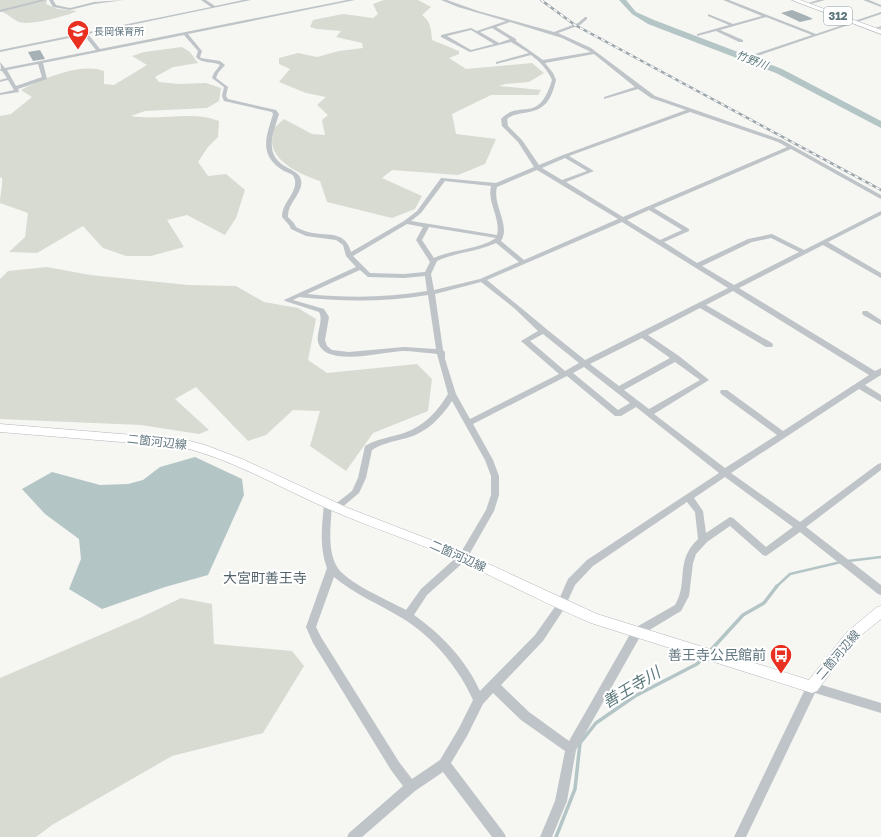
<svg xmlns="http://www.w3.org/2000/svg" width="881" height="837" viewBox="0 0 881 837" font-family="'Golos Text','Noto Sans JP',sans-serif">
  <rect width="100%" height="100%" fill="#f6f6f3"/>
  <path fill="#d7dbd2" d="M0 0H47L46 4 58 9 77 11C67 16 29 26 19 22 12 19 7 13 0 11Z
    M384 0H418L431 7 422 15C431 22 431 29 432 40L459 51V54L449 58 466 69 532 63 544 73 529 82 505 84 499 86 541 90 538 95H491L452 114 456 134 496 139 485 164 458 175 392 170 382 178 422 196 415 209 392 218 327 202 320 181C304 176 274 163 272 143 272 139 274 132 274 128L284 119 312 134 325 135 322 120 328 115 317 105 326 97 306 93 279 82 290 69 279 64V58L298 53 317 57 339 51 363 48 362 43 336 37 341 31 317 29 310 27 313 20 343 14 373 18 378 14 373 4Z
    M182 47 190 52 198 63 173 67 155 77 159 82 178 84 206 83 221 88 219 101 207 108 145 111 131 116C160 121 192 110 219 121L218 137 208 147 198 162 208 176 226 174 245 190 236 218 225 235 187 215 167 220 184 247 151 256H126L103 248 83 226 37 253 9 252 25 237 28 213 0 203C0 194 3 187 2 178L0 177V116L11 114 32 97 21 90C42 79 81 62 104 71V84L114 85 147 65 132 56 144 52Z
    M47 267 90 275 188 285 236 286 264 302 298 308 316 319 308 360 327 373 417 364 432 379 428 411 373 433 346 471 310 446 320 411 293 410 266 435 248 441 196 387 175 399 209 430 199 434 141 425 0 419V279L8 271Z
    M181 598 212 604 214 644 292 651 304 666 263 733 172 756 52 825 36 837H0V678L142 617Z"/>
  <path fill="#b4c5c6" d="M195 457 242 479 244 495 208 575 165 587 102 609 69 589 81 559 79 539 45 514 22 489 52 472 100 485 128 484 143 480 160 467Z"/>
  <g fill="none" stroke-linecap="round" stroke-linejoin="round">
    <path stroke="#b4c5c6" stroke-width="2.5" d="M848 561 881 557
      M776 587 790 574 841 562"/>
    <path stroke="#b4c5c6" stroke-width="3.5" d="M710 651 743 615 764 603 777 586
      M556 837 575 789 580 743 596 723 635 696 697 664 705 656"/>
    <path fill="#b4c5c6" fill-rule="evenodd" d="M619 0H626L636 12 654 20 782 69 881 121V128L776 73 648 24 632 14Z"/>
  </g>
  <path fill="#a6b1b5" d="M792 10 807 16 813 19 800 22 781 13Z
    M40 50 45 59 33 61 28 52Z"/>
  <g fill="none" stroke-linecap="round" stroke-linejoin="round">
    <g stroke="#b2b8bb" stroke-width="1">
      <path id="major" d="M0 424 182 439 205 445 242 459 348 508 467 554 597 614 809 680 847 632 877 607 881 606V619L855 640 817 691 812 693 591 623C546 604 503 581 459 561 415 541 368 527 324 507 277 486 233 460 182 447L0 432Z"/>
    </g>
    <g stroke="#b2b7b9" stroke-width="1">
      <path id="highway" d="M792 0H800L881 30V34Z"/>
    </g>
    <path fill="#bec4c7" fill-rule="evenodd" d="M40 0H47L0 12V10Z
      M49 0H53L56 5 70 8 94 2 124 0 94 4 70 10 53 7Z
      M201 0H206L215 6 243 0H251L88 34 100 49 347 0H355L188 34 202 51 200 57 201 58 220 61 225 65 218 73 216 78 228 87 226 96 228 99 276 110 279 114C272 137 263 156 290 169 295 172 300 174 301 180 304 193 287 203 288 217L294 223 296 227C300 229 304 231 308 232 326 237 345 229 351 252L404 221 417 211 441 178 496 183 534 167 518 142 502 126 501 119C521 98 538 126 552 80 547 69 540 62 531 55L496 64V62L529 53 511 42 470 52 441 37V35L471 28 477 31 506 21 458 7 441 0H447L478 11 554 32 578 23 585 17H587V19L580 25 558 33 591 48 655 96 782 140 881 195V199L879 198 791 149 654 208 689 229V231L664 242 697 263 748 239 772 234 804 250 881 211V215L828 242 881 273V278L823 245 739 288 875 371 881 368V375L865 385 881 395V402L859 389 731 473 800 522 878 464 881 463V470L806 527 881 585V595L878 594 800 532 766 556 763 555 730 526 707 542 696 554 693 563 689 596 681 611 641 635 576 750 567 801 552 837H540L555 801 565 751 521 720 493 693 483 704 467 736 451 763 504 833 506 837H492L443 772 415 791 362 837H347L349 833 403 786 391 770 313 643 306 627 327 568C319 547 322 526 324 504L325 502 328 501 331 502 332 504C331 523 327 548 336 565 344 582 388 600 406 610L421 589 460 554 486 510 491 495V476L485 460 452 401C441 418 427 432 407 438 395 441 383 443 372 450L366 478 359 493 340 509 337 510 334 509 333 507 334 505 352 491 358 478 365 446C377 439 391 437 404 433 423 427 438 411 448 394L437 354C425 353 414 351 402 351 383 352 335 365 321 348 312 337 325 323 319 312L285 301 284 300 356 267 346 256 343 245 336 240 306 236 291 229 289 225 282 217C282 202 297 194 295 180 294 174 289 173 284 171 258 155 266 138 273 114L272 112 224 101 222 96 224 87 212 78 214 73 220 65C213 61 202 64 196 57L198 51 184 35 43 63 47 79 18 89 19 92 0 95V93L14 90 8 80 0 82V80L7 78 2 71H0L1 68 0 62 5 68 96 50 84 35 0 52V50L211 7ZM510 22 562 38 591 52 543 60 516 41V39L496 27ZM492 28 510 39 499 43 480 32ZM471 30 494 44 471 50 447 36ZM594 54 635 87 604 97V99L638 89 651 98 686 110 563 155 539 165 522 140 508 126 507 119C512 115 517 114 524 113 546 110 551 100 556 80L553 73 545 63ZM38 64 42 77 16 86 7 70ZM690 112 778 142 787 147 623 217 566 182 594 171 569 156ZM565 158 587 171 562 180 542 168ZM537 170 618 219 524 260 501 241C511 225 492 205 497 187ZM445 181 491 186C487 203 501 218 497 235L411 221 421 213ZM649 210 682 230 660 240 627 220ZM622 222 728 288 585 360C552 334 520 307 487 280ZM407 224 423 227 416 240 430 262 425 272 404 274 370 273 353 256ZM429 227 496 238C478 250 453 249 434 258L422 240ZM771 238 799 252 734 285 702 266 752 242ZM496 243 519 262 480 279 434 290 431 274 437 261C456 252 477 252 496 243ZM360 270 368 277 404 278 425 276 427 291C387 298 347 298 307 294ZM481 282 514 308 538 331 521 341 559 374 470 419 456 394 445 359V352L443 350 435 294ZM733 291 869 375 783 431 727 390H721L720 392 721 394 777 435 725 468 654 414 709 380 679 356 648 335 700 308 766 347H772L773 345 772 343 706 305ZM428 295 436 349 404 347 349 352 332 350 327 346 325 340 329 317 324 309 293 300 299 297C343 302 385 302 428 295ZM543 334 579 363 565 371 530 341ZM642 338 670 358 619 386 590 364ZM675 362 700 380 649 409 624 390ZM584 367 630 403 618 410 573 373ZM567 376 615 416H621L636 407 719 473 587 560 568 579 557 604 535 635 480 691C466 660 441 634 414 615L427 595 466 560 494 511 499 495V476L493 460 473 424ZM725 477 793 527 766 547 733 518 730 517 706 533 703 511 694 498ZM687 502 695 512 698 539C674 562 689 582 675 605L633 629 569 741 529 712 501 685 543 641 564 609 575 585 593 566ZM334 577C354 594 379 604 402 618 432 636 459 668 473 700L459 728 440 760 412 779 399 762 321 637 316 627Z
      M723 0H729L816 34 881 12V14L757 56 755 55V54L812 35 766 17 720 30 743 40V42H739L716 31 697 36V34L729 25 708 16V14L733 24 762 16Z
      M818 0H825L807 5 805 4Z
      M863 0H869L881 5V7Z
      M881 26V28L875 30 873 29Z
      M863 311H867L881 320V325L863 315 862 313Z
      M812 682 881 703V713L815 693 746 837H734L808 683Z"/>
    <use href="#major" fill="#fff" fill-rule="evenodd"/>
    <use href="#highway" fill="#fff" fill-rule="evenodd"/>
    <g stroke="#9da7ab" stroke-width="2.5">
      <path id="rail" d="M541 0 575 25 881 190"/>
    </g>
    <use href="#rail" stroke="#fff" stroke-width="1.5" stroke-dasharray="4" stroke-linecap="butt"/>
  </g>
  <defs>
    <g id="school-pin" transform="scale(1.15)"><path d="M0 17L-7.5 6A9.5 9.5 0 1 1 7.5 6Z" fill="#e92f20" stroke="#fff"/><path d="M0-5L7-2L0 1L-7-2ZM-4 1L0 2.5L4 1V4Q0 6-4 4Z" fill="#fff"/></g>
    <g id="bus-pin" transform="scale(1.15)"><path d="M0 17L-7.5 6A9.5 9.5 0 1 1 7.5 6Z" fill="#e92f20" stroke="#fff"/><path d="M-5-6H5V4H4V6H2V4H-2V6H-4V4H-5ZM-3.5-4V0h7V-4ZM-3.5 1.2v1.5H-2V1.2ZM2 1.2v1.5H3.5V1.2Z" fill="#fff"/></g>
  </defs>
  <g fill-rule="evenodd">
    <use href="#school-pin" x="78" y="31"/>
    <use href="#bus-pin" x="781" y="655"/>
  </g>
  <g text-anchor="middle" stroke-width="4" stroke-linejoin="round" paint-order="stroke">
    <g font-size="10" fill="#60767f" stroke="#fff" text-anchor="start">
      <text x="94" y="35">長岡保育所</text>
    </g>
    <rect fill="#fff" stroke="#909fa5" stroke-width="1" x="824" y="7" width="28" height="18" rx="3"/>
    <g font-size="11" font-weight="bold" fill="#60767f">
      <text x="838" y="20">312</text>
    </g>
    <g font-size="11" font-style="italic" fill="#5a777a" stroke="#fff">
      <text transform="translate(752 60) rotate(21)" y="4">竹野川</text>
    </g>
    <g font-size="12" fill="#60767f" stroke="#fff">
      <text transform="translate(157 442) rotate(6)" y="4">二箇河辺線</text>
      <text transform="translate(458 556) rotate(24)" y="4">二箇河辺線</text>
      <text transform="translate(838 655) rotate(-50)" y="4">二箇河辺線</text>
    </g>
    <g font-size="14" fill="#52636a" stroke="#fff">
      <text x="265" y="583">大宮町善王寺</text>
    </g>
    <g font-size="14" fill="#60767f" stroke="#fff" text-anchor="end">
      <text x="766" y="660">善王寺公民館前</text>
    </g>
    <g font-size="16" font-style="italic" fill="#5a777a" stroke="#fff">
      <text transform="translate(631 687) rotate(-31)" y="6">善王寺川</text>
    </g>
  </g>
</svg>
